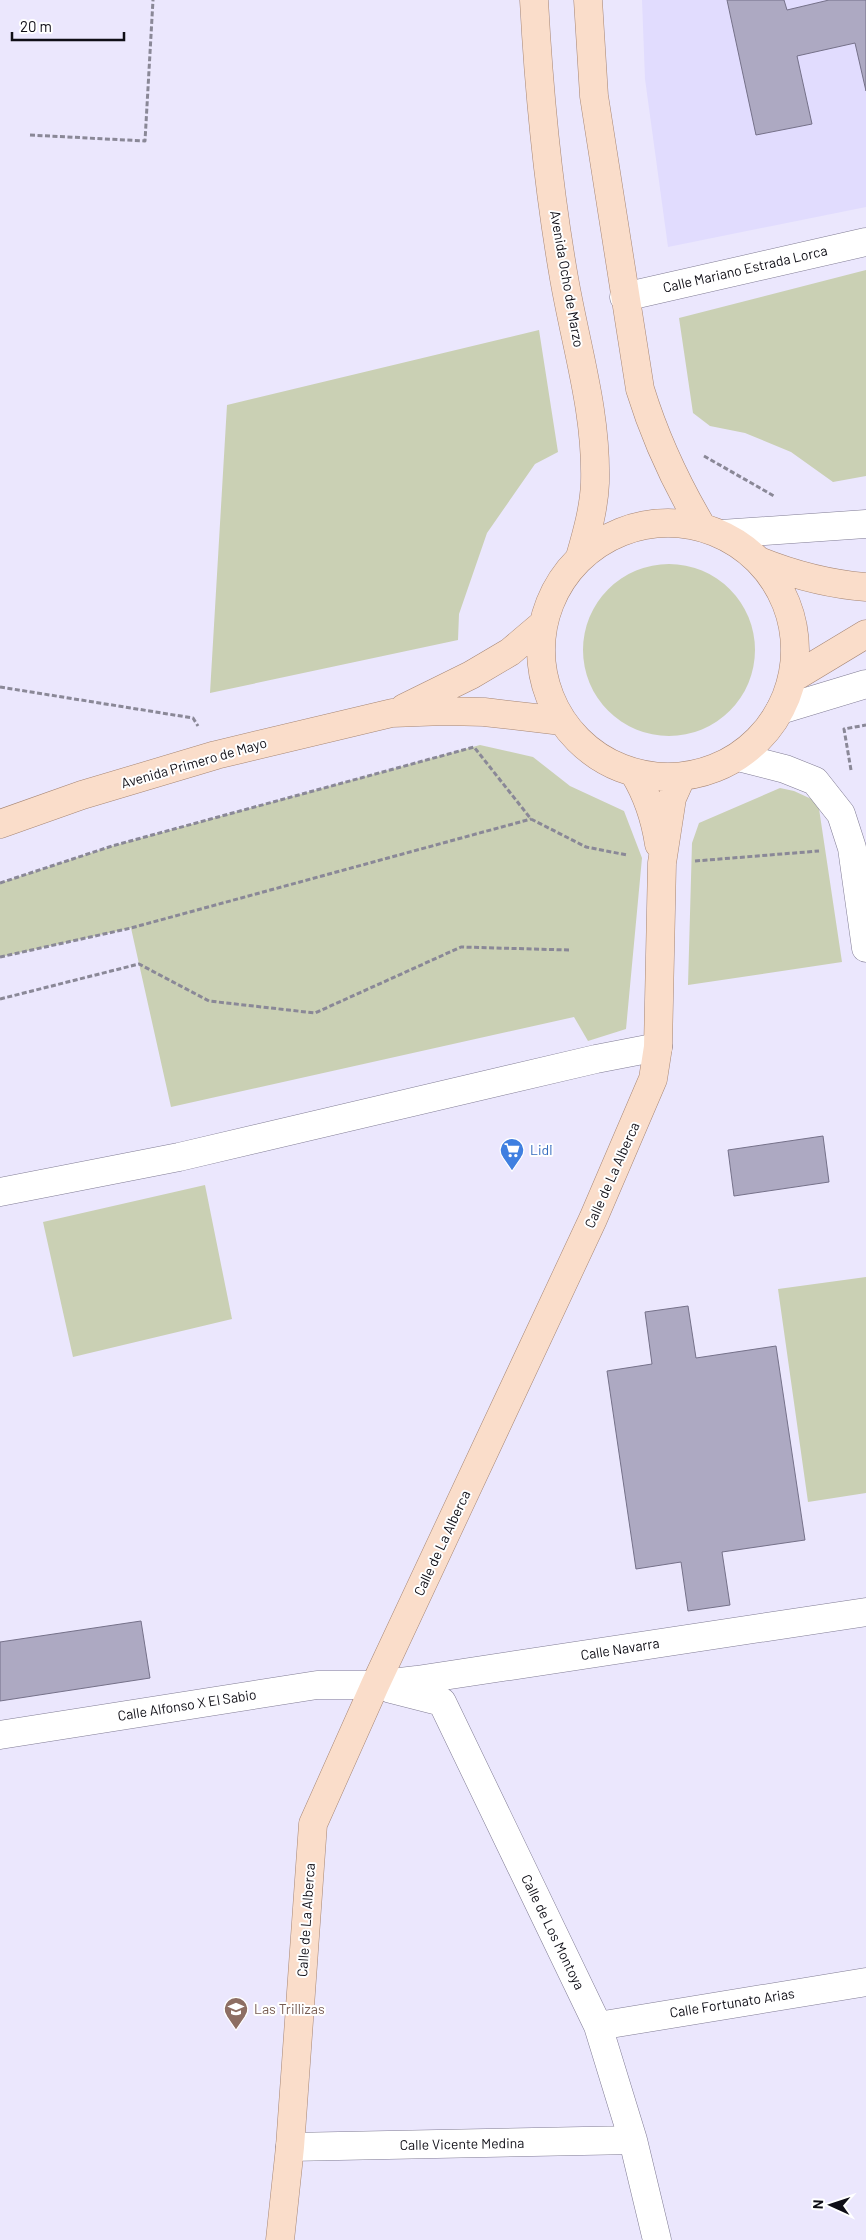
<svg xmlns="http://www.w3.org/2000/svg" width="866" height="2240" viewBox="0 0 866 2240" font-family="Barlow,sans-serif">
  <rect width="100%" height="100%" fill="#ebe7fd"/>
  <path fill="#e1dcfe" d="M642 0H866V207L668 247 645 79Z"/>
  <path fill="#cad0b4" d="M866 270V476L833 482 791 452 745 433 710 426 693 413 679 318Z
    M539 330 558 452 535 464 487 533 459 614 458 640 210 693 227 405Z
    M583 650a86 86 0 1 1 172 0a86 86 0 1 1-172 0Z
    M480 745 533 757 570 786 624 811 642 858 626 1029 588 1041 574 1017 171 1107 131 928 0 957V883L112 846Z
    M780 788 794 791 818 802 842 962 688 985 692 843 699 823Z
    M205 1185 232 1319 73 1357 43 1222Z
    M866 1277V1493L808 1502 778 1289Z"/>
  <path fill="#ada9c2" stroke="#757189" d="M727 0H784L787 10 829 0H866V91L855 43 797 56 812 124 756 135Z
    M823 1136 829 1182 734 1196 728 1150Z
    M688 1306 696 1358 776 1346 805 1540 722 1552 730 1605 688 1611 681 1562 636 1569 607 1371 652 1364 645 1312Z
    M141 1621 150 1678 0 1701V1642Z"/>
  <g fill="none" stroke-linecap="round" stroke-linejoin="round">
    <g stroke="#807c94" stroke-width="29">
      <path id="minor" d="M624 297 866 242
        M721 534 866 524
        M780 710 866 684
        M738 757 785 769 815 781 841 814 852 848 866 948
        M0 1192 179 1157 596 1059 658 1047
        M391 1689 442 1702 598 2026 633 2140 657 2240
        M0 1735 317 1685H375L417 1680 866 1612
        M598 2026 866 1982
        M290 2147 633 2140"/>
    </g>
    <g stroke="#a68674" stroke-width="29">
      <path id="major" d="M534 0C539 93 548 186 564 278 576 347 597 412 595 483 594 508 587 533 580 557
        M588 0 594 96 640 389C655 438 676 483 702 527
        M541 650a127 127 0 1 1 254 0a127 127 0 1 1-254 0Z
        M759 561C794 575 828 584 866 587
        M793 678 866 634
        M404 708 471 675 510 652 543 624
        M634 773C648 796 655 818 659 844
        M0 824 82 795 216 755 392 713 445 711 484 712 562 721
        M280 2240 290 2147 313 1824 375 1685 593 1219 653 1079 658 1047 662 863 672 798 681 778"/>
    </g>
    <path stroke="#8a8897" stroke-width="3" stroke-dasharray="5 2.5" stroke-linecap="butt" d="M30 135 145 141 153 0
      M704 456 774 496
      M0 687 193 718 198 726
      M851 770 844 729 866 725
      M695 861 819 851
      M0 883 112 846 474 747 531 819 586 847 627 855
      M0 957 131 928 531 819
      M0 999 139 964 209 1001 315 1013 461 947 569 950"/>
    <use href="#minor" stroke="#fff" stroke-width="28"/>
    <use href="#major" stroke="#faddca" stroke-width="28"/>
  </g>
  <defs>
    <g id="supermarket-pin" transform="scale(1.25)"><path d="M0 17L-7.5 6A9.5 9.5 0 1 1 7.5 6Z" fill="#3f7fe0" stroke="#fff"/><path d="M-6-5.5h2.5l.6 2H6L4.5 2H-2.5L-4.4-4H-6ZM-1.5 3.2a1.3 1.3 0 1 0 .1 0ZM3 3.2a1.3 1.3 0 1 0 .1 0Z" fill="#fff"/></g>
    <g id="school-pin" transform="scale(1.25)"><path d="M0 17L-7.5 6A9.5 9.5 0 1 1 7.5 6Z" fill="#8d6e63" stroke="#fff"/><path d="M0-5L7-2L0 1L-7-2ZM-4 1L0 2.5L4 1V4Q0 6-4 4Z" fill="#fff"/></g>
  </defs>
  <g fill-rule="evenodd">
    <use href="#supermarket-pin" x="512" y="1150"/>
    <use href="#school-pin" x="236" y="2009"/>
  </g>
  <g text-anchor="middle" stroke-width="4" stroke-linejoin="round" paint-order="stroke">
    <g font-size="14" fill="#0f0e16" stroke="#fff">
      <text transform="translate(745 269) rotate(-13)" y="5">Calle Mariano Estrada Lorca</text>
      <text transform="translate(567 279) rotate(80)" y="5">Avenida Ocho de Marzo</text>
      <text transform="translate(194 763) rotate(-16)" y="5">Avenida Primero de Mayo</text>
      <text transform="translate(612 1175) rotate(-66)" y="5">Calle de La Alberca</text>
      <text transform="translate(442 1543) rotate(-65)" y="5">Calle de La Alberca</text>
      <text transform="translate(620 1649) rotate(-9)" y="5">Calle Navarra</text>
      <text transform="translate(187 1705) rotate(-9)" y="5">Calle Alfonso X El Sabio</text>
      <text transform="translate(306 1920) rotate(-86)" y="5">Calle de La Alberca</text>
      <text transform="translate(553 1932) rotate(64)" y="5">Calle de Los Montoya</text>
      <text transform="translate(732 2003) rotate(-9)" y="5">Calle Fortunato Arias</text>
      <text transform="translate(462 2144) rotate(-1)" y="5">Calle Vicente Medina</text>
    </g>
    <g font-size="14" fill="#366cbe" stroke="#fff" text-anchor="start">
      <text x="530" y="1155">Lidl</text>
    </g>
    <g font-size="14" fill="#785e54" stroke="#fff" text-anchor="start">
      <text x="254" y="2014">Las Trillizas</text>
    </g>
  </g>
  <g transform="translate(831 2205) rotate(273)" stroke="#ffffff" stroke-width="4" paint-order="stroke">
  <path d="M0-4L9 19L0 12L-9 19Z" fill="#0f0e16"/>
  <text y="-8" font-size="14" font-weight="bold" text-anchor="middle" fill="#0f0e16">N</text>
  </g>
  <path d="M12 32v8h112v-8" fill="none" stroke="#0f0e16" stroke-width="2.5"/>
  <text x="20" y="32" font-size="15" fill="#0f0e16" stroke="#ffffff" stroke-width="4" paint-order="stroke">20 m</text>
</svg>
